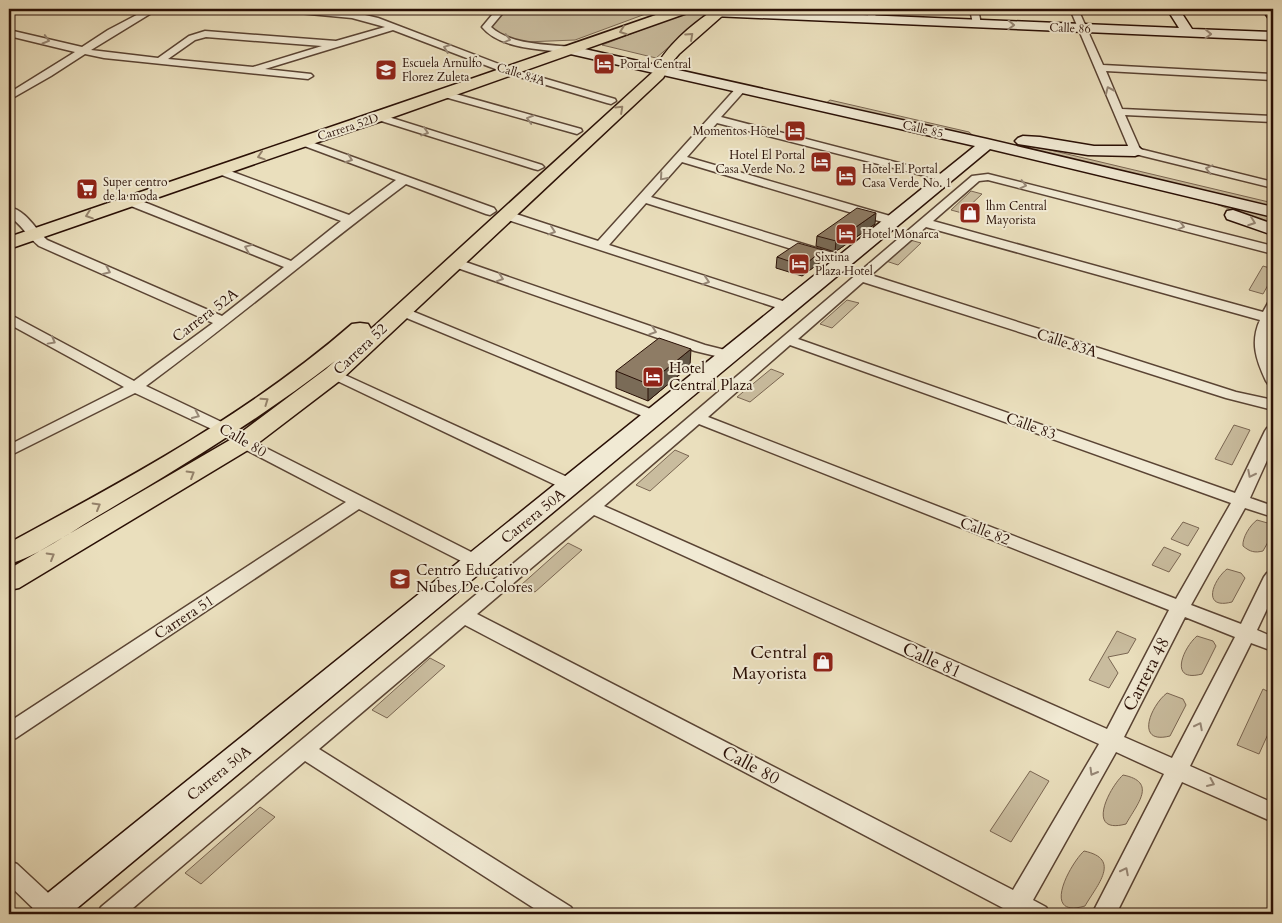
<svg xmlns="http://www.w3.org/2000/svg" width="1282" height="923" viewBox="0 0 1282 923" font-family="Cardo,serif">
  <rect width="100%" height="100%" fill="#eadfbd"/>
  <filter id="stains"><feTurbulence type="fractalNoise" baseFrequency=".004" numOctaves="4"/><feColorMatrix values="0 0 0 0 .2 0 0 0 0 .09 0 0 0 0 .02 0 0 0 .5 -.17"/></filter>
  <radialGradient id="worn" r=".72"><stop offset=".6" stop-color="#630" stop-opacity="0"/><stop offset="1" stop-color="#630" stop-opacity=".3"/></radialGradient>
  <path fill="#c9bc9e" stroke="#7a6652" d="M507 9H659L575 40 525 42 500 36 492 31V26Z
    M696 9H713L656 58 602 45Z
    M830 100 969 132 977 139 825 104Z
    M1025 144 1273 203V209L1009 146Z
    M971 191 982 194 962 213 951 210Z
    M1194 196 1273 216V225Z
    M910 240 921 243 898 265 886 261Z
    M1263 266 1273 269V276L1263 294 1249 290Z
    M847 300 859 303 832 328 820 324Z
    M771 369 784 374 750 402 737 397Z
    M1234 425 1250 430 1232 465 1215 459Z
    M675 450 689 456 650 491 636 485Z
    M1257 520 1271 524 1273 533 1263 551C1255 553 1250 552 1243 546 1242 538 1250 525 1257 520Z
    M1183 522 1199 528 1188 546 1171 539Z
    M568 543 582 550 535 592 521 585Z
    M1164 547 1181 554 1169 572 1152 565Z
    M1227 569 1241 573 1245 578 1232 602C1201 610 1213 580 1227 569Z
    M1117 631 1136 639 1128 653 1108 657 1118 673 1109 688 1089 680Z
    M1197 636 1213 641 1216 646 1202 674C1168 683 1183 648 1197 636Z
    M430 658 445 666 387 718 372 710Z
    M1263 689 1273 694V723L1259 754 1237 745Z
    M1167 693 1183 699 1186 705 1170 736C1134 745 1151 705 1167 693Z
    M1030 771 1049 781 1011 842 990 831Z
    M1123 775C1158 782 1137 804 1126 824 1085 835 1109 788 1123 775Z
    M260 807 275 817 201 884 185 873Z
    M1084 851C1122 859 1097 885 1085 906 1040 919 1070 864 1084 851Z"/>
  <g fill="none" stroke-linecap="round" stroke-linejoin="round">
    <g stroke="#5a4434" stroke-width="3">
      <path id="street" d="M148 9H158L91 50 158 58 189 36 205 31 336 41 385 27 352 18 288 12 284 9H313L352 12 378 18 512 69 615 99 616 101 611 104 607 103 506 73 393 30 265 69 311 74 313 76 308 79 104 58 85 54 51 76 9 100V93L75 52 9 36V30L82 47 108 30ZM206 37 322 46 253 67 168 59 195 40Z
        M497 9H506L491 27C511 45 546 44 571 47L576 50 571 53C543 49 501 50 482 27Z
        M868 9H876L875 21 872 22 868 19Z
        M970 9H978L981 24 980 26H974L973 24Z
        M1070 9H1078L1103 65 1273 74V80L1106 71 1122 109 1273 116V122L1125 115 1140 149 1273 182V188L1131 153Z
        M742 85 747 88 721 117 949 176 951 178 945 181 717 123 687 157 897 218 899 221 897 224H889L682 162 651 197 849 258 850 261 849 264H839L646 203 609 245 792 304 794 307 792 310 787 311 502 218 500 215 506 211 510 212 598 241 738 86Z
        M445 91 581 129 582 131 577 134 441 96V92Z
        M379 114 542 165 544 167 538 170 534 169 375 119 374 117Z
        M303 139 494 208 496 211 490 215 486 214 406 184C318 250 234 321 146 386L230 426 260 445 483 558 486 562 483 566 477 568 471 566 359 509 16 738 9 740V722L346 502 248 451 218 432 135 393 9 456V445L124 387 9 324V314L134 381 213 323 39 246C27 236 21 224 9 216V207C27 211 35 229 47 240L222 316 284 267 126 204 124 201 130 197 134 198 291 261 341 221 214 172 212 170 214 168H222L349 215 396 180 299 144 298 142Z
        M988 174 1273 246V254L988 180 979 181 933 221 1263 312 1268 303 1273 302V320L1268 338 1273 365V385L1268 384 1266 381C1256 360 1250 342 1260 320L926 227 871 275 1236 392 1273 400V410L1226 398 863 282 798 339 1235 493 1265 431 1267 428 1273 426V447L1250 498 1273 506V517L1245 508 1191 605 1241 624 1264 577 1267 573 1273 571V596L1257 630 1273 637V651L1251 643 1190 766 1273 803V822L1182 782 1116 914H1092L1164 774 1116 752 1033 900 1046 907 1050 914H1000L1003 908 465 625 319 749 571 907 575 914H543L305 761 126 914H97L101 907 676 428 972 176ZM790 345 1231 503 1176 599 708 417ZM699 424 1169 610 1107 729 604 506ZM594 515 1099 744 1013 890 477 614ZM1185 617 1235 637 1172 758 1124 737Z
        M454 258 705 345 733 352 735 355 733 358 728 359 695 351 449 265 448 262Z
        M402 307 660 413 663 416 660 419H650L397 314 395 311Z
        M334 370 576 481 578 485 576 489 570 490 564 489 329 377 327 374 329 371Z
        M9 861 17 864 59 903 63 910 61 914H39L9 885Z"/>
    </g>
    <g stroke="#2a1006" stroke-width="3">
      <path id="secondary" d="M717 9 1179 28 1167 9H1179L1192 29 1273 32V40L713 16 711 13Z
        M1262 9H1273V20L1269 19Z
        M571 46 987 139 1273 207V217L990 149 70 914H30L34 904 975 146 566 53 565 50Z
        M1023 136 1040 137 1094 146H1135L1140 148 1143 151 1140 154 1135 156 1088 155 1018 144 1015 141 1018 138Z
        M1233 210 1273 224V235L1227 219 1225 215 1227 211Z"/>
    </g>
    <g stroke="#2a1006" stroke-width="3">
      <path id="primary" d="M673 9H692L690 12 385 120 327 139 9 249V237C230 161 452 86 673 9Z
        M715 9H730L679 54 673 61 663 78 342 379 253 447 19 588 9 590V569L235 437 326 369 335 361C260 419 178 469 96 517 71 532 36 557 9 564V543C127 479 250 413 352 324L360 323 368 324 371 329 653 72C667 45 690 26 715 9Z"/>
    </g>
    <use href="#street" fill="#f1ead4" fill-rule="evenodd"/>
    <use href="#secondary" fill="#f1ead4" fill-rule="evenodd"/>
    <use href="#primary" fill="#eadfbd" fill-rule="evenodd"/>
  </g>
  <path fill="#7a6b57" stroke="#2a1006" d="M875 224 835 252 816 246 817 236Z
    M823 250 822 261 802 276 776 268 777 257Z
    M690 366 648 401 616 388V371Z"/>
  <path fill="#635747" stroke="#2a1006" d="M876 213 875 224 835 252 836 241Z
    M823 250 822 261 802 276 803 266Z
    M691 349 690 366 648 401V384Z"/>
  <path fill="#8e7c65" stroke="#2a1006" d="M857 208 876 213 836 241 817 236Z
    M798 243 823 250 803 266 777 257Z
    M659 338 691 349 648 384 616 371Z"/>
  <defs><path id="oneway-chevron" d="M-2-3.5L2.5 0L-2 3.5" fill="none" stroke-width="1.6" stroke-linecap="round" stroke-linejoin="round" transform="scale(1.25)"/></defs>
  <g stroke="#978877">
    <use href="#oneway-chevron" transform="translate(1011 25) rotate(2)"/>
    <use href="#oneway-chevron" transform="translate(1208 34) rotate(2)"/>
    <use href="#oneway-chevron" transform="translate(507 39) rotate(14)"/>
    <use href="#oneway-chevron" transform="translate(46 40) rotate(16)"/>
    <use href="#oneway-chevron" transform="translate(447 48) rotate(-159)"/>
    <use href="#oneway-chevron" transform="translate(1109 90) rotate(-114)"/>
    <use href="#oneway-chevron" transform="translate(530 119) rotate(-164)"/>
    <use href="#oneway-chevron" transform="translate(425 132) rotate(18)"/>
    <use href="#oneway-chevron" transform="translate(349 159) rotate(20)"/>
    <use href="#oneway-chevron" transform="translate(1209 169) rotate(-166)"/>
    <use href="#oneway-chevron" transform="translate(663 177) rotate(131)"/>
    <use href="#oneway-chevron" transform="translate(1023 185) rotate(13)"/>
    <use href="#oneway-chevron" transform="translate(1252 222) rotate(20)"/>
    <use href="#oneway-chevron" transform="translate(1181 226) rotate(15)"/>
    <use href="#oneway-chevron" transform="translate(552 231) rotate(19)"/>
    <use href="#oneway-chevron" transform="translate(248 248) rotate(-158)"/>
    <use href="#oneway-chevron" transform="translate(107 271) rotate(24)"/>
    <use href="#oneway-chevron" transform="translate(500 278) rotate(19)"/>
    <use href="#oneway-chevron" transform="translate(706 281) rotate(18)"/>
    <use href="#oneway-chevron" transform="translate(653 331) rotate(19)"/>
    <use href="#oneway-chevron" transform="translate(52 341) rotate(29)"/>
    <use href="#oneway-chevron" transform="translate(196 415) rotate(25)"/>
    <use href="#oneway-chevron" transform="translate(1251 474) rotate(117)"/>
    <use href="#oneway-chevron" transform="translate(1199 726) rotate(-63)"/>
    <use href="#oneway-chevron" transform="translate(1093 772) rotate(120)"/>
    <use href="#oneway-chevron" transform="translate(1211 783) rotate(24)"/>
    <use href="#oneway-chevron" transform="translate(1125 871) rotate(-63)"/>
  </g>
  <g stroke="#94826b">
    <use href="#oneway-chevron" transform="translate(623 31) rotate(160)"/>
    <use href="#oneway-chevron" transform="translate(690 36) rotate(-42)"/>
    <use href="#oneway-chevron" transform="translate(620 109) rotate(-43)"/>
    <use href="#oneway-chevron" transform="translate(261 156) rotate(162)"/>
    <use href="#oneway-chevron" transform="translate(89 215) rotate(161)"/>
    <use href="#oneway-chevron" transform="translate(265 401) rotate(-35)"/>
    <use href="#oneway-chevron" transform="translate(191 474) rotate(-31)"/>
    <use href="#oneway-chevron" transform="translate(97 506) rotate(-30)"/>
    <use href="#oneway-chevron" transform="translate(51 556) rotate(-30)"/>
  </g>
  <defs>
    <g id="hotel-square" transform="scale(1.125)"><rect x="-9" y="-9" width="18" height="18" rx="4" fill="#8f2418" stroke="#f1ead4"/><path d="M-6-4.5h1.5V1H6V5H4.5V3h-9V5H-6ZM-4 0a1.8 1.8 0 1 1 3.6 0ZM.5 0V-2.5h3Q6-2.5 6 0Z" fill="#fff"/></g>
    <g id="school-square" transform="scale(1.125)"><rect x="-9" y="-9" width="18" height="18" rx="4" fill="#8f2418" stroke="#f1ead4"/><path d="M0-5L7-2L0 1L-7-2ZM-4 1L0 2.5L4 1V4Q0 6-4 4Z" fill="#fff"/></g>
    <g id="supermarket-square" transform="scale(1.125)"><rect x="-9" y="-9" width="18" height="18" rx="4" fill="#8f2418" stroke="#f1ead4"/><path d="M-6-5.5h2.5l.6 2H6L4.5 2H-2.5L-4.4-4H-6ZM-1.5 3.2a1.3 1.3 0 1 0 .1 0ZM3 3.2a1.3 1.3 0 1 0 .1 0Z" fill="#fff"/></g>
    <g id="shop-square" transform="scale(1.125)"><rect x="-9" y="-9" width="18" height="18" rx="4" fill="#8f2418" stroke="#f1ead4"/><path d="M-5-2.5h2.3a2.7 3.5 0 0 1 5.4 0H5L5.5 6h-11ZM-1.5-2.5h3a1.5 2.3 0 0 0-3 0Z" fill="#fff"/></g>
  </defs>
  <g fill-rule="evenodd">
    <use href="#hotel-square" x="604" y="64"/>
    <use href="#school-square" x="386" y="70"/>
    <use href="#hotel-square" x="795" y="131"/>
    <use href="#hotel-square" x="821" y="162"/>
    <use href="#hotel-square" x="846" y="176"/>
    <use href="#supermarket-square" x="87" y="189"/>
    <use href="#shop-square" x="970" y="213"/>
    <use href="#hotel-square" x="846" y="234"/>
    <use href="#hotel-square" x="799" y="264"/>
    <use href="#hotel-square" x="653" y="377"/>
    <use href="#school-square" x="400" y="579"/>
    <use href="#shop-square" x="823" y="662"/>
  </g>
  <g text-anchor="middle" stroke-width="4" stroke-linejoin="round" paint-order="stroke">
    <g font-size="12" fill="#2a1006" stroke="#f1ead4">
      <text transform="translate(1070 28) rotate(2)" y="4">Calle 86</text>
      <text transform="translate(521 74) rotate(17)" y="4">Calle 84A</text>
      <text transform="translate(348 127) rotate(-18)" y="4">Carrera 52D</text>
      <text transform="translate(923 129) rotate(13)" y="4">Calle 85</text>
    </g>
    <g font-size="12" fill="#2a1006" stroke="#f1ead4" text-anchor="start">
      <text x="402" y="67">Escuela Arnulfo<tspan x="402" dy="14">Florez Zuleta</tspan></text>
      <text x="620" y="68">Portal Central</text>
      <text x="779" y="135" text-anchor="end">Momentos Hotel</text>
      <text x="805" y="159" text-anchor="end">Hotel El Portal<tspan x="805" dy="14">Casa Verde No. 2</tspan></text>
      <text x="862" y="173">Hotel El Portal<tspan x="862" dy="14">Casa Verde No. 1</tspan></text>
      <text x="103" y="186">Super centro<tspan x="103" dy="14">de la moda</tspan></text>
      <text x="986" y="210">lhm Central<tspan x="986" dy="14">Mayorista</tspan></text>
      <text x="862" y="238">Hotel Monarca</text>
      <text x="815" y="261">Sixtina<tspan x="815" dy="14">Plaza Hotel</tspan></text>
    </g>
    <g font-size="15" fill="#2a1006" stroke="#f1ead4">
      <text transform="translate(205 315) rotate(-37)" y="5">Carrera 52A</text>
      <text transform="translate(1067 343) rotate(18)" y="5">Calle 83A</text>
      <text transform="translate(360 349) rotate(-43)" y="5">Carrera 52</text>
      <text transform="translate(1031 426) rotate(20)" y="5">Calle 83</text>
      <text transform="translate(243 440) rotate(30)" y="5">Calle 80</text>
      <text transform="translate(533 516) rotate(-39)" y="5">Carrera 50A</text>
      <text transform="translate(985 531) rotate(21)" y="5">Calle 82</text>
      <text transform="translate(184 617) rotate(-33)" y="5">Carrera 51</text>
      <text transform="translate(219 773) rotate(-39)" y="5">Carrera 50A</text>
    </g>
    <g font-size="15" fill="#2a1006" stroke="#f1ead4" text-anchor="start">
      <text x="669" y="373">Hotel<tspan x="669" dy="17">Central Plaza</tspan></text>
      <text x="416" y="575">Centro Educativo<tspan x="416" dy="17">Nubes De Colores</tspan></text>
    </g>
    <g font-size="18" fill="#2a1006" stroke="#f1ead4" text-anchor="end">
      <text x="807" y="658">Central<tspan x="807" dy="21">Mayorista</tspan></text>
    </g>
    <g font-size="18" fill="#2a1006" stroke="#f1ead4">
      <text transform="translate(932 660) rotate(24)" y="6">Calle 81</text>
      <text transform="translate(1146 674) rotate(-63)" y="6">Carrera 48</text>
      <text transform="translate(751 765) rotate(28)" y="6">Calle 80</text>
    </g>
  </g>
  <rect width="1282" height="923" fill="none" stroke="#eadfbd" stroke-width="30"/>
  <rect x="10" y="10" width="1262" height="903" fill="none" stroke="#2a1006" stroke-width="2.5"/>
  <rect x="15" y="15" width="1252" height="893" fill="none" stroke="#2a1006"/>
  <rect width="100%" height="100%" filter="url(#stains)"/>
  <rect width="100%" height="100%" fill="url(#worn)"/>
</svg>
